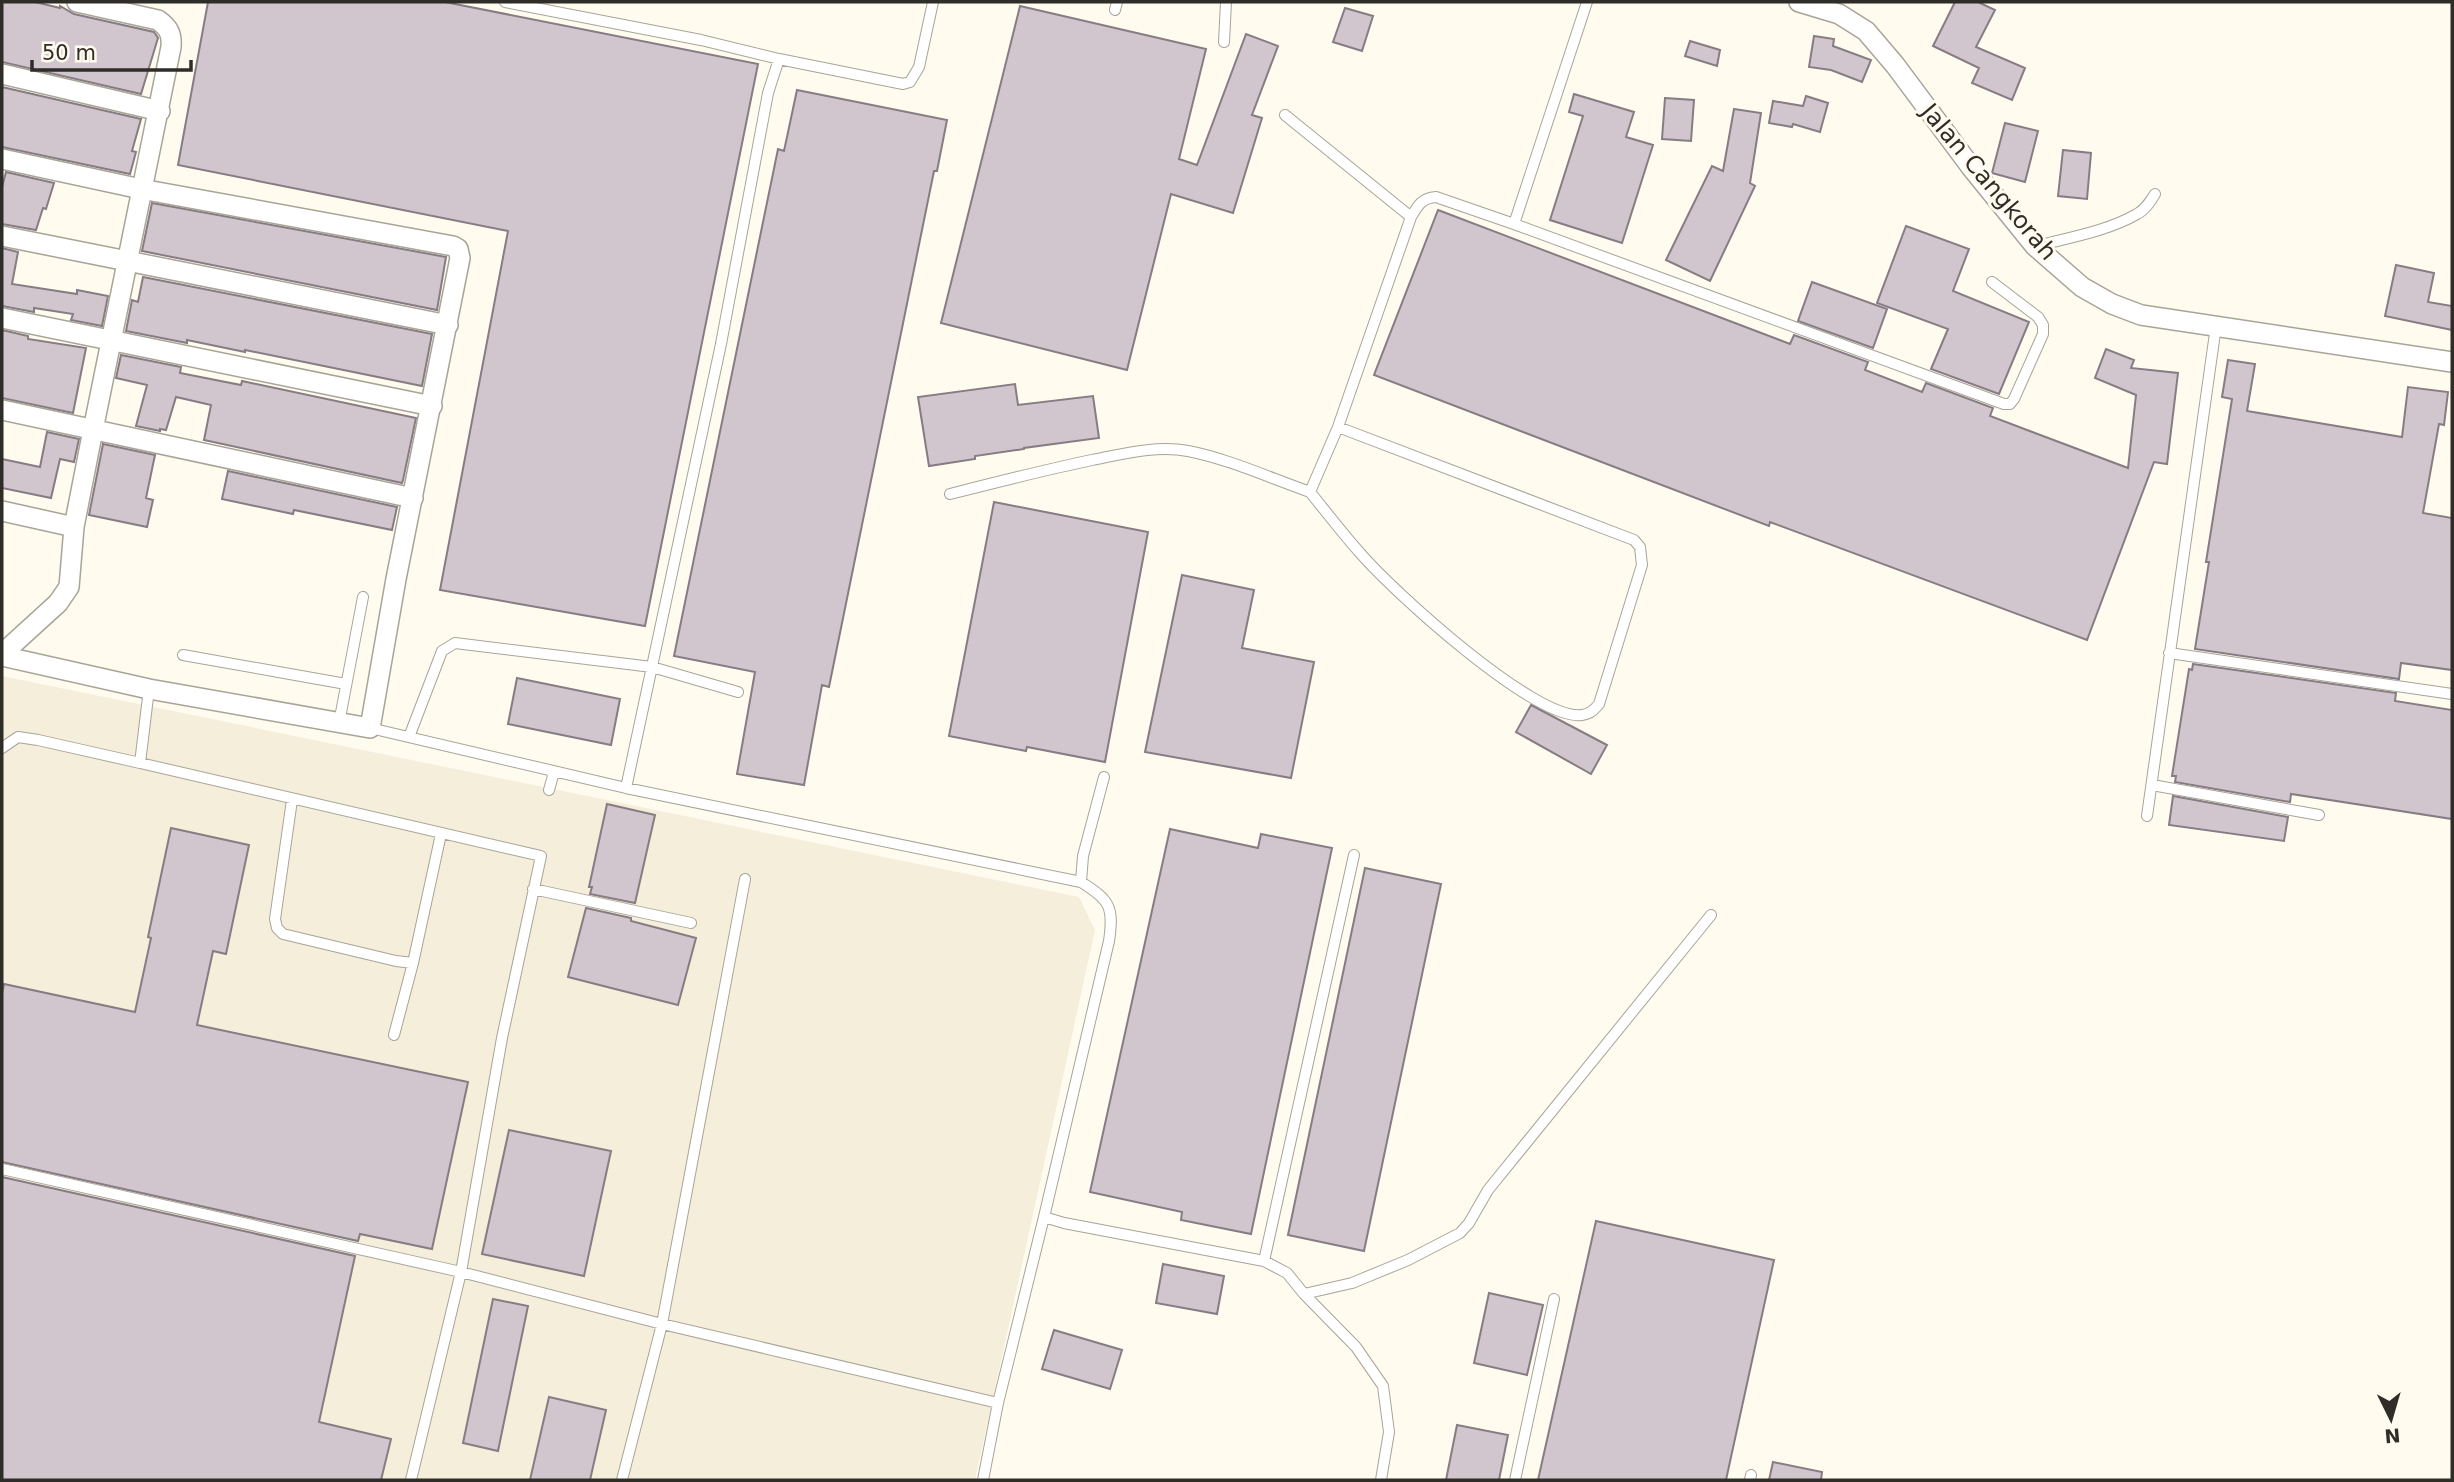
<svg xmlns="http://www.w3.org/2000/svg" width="2454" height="1482" viewBox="0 0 2454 1482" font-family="'DejaVu Sans',sans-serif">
  <rect width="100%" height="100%" fill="#fffbef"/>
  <path fill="#f4eeda" d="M2 676 1079 897 1095 930 975 1480H2Z"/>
  <path fill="#d2c6ce" stroke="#877c83" stroke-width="2" d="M2 2H35L60 8V6L74 14 154 32 158 38 141 94 2 62Z
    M208 2H445L758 64 645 626 440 590 508 231 178 165Z
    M1955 2H1978L1995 10 1976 47 2025 68 2012 100 1972 83 1979 68 1933 46Z
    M1020 6 1206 49 1179 159 1197 165 1246 34 1278 46 1252 115 1262 118 1233 213 1171 194 1127 370 941 323Z
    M1345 8 1373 16 1362 51 1333 42Z
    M1814 36 1834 39 1833 46 1871 60 1862 82 1831 70 1809 67Z
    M1690 41 1720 50 1717 66 1685 56Z
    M2 87 141 119 132 151 136 152 130 174 2 147Z
    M797 90 947 120 937 171H934L829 687 822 685 804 785 737 774 755 672 674 656 778 149 784 151Z
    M1574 94 1634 112 1626 137 1653 145 1622 243 1550 220 1583 116 1569 112Z
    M1806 96 1828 103 1820 132 1793 124 1792 127 1769 123 1773 101 1803 106Z
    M1665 98 1694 100 1691 141 1662 139Z
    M1734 109 1761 113 1750 183 1755 186 1710 281 1666 260 1712 166 1723 171Z
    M2005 123 2038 131 2025 182 1992 173Z
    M2063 150 2091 153 2087 199 2058 196Z
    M6 172 54 183 46 209 43 208 36 230 2 224V187Z
    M152 203 446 257 437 310 142 251Z
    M1438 210 1790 344 1794 335 1868 362 1865 370 1922 392 1926 383 1993 408 1990 416 2128 468 2136 395 2095 378 2106 349 2134 360 2131 368 2178 373 2167 464 2154 462 2087 640 1770 522 1769 526 1374 375Z
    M1906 226 1969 249 1953 291 2029 322 1999 394 1931 369 1948 329 1877 303Z
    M2 248 18 252 12 284 77 294V290L108 296 102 326 71 320 73 314 34 308V312L2 306Z
    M2396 265 2434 273 2428 302 2452 306V330L2385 316Z
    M143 277 432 334 422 386 245 350V352L187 340V343L126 331 132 300 138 302Z
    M1812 282 1887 309 1873 348 1798 321Z
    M2 330 28 336V339L86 348 73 413 2 398Z
    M121 355 181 367 180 373 241 385 242 381 416 418 403 480 402 483 204 440 211 405 176 397 166 430 160 429V431L136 426 147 385 116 378Z
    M2228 360 2255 364 2247 411 2402 437 2408 387 2448 392 2444 425 2439 424 2423 513 2452 518V670L2401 663 2399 679 2195 649 2209 562H2206L2232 399 2222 397Z
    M1015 384 1018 405 1093 396 1099 438 1024 448V449L975 456V459L929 466 918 397Z
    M47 432 79 439 74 462 60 459 51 498 2 488V459L40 467Z
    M103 444 155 455 146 498 153 500 147 527 89 515Z
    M228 471 397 507 392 530 294 510 293 514 222 499Z
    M994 502 1148 532 1105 762 1027 747 1026 751 949 736Z
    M1182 575 1254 590 1242 648 1314 662 1291 778 1145 752Z
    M2193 664 2396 693 2395 701 2452 710V819L2291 794 2290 802 2175 782 2176 776H2172L2189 669 2192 670Z
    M517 678 620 699 611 745 508 724Z
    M1531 705 1607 745 1591 774 1516 732Z
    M2173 796 2288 817 2284 841 2169 825Z
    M607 804 655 815 635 903 590 894 592 887H589Z
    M171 828 249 845 226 954 213 951 197 1025 468 1082 432 1249 360 1234 358 1241 2 1162V993L4 984 135 1012 151 938 148 937Z
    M1170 829 1258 848 1261 834 1332 848 1251 1234 1181 1220 1182 1212 1090 1192Z
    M1365 868 1441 884 1364 1251 1288 1235Z
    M586 908 631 918V921L696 938 678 1005 568 977Z
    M509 1130 611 1151 584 1276 482 1254Z
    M2 1177 355 1256 319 1422 391 1439 381 1480H2Z
    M1596 1221 1774 1260 1726 1480H1538Z
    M1163 1264 1224 1276 1217 1314 1156 1303Z
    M1489 1293 1543 1305 1527 1375 1474 1363Z
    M493 1299 528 1306 498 1451 463 1443Z
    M1054 1330 1122 1350 1110 1389 1042 1369Z
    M549 1397 606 1410 590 1480H530Z
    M1457 1425 1508 1435 1499 1480H1446Z
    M1773 1462 1822 1472 1821 1480H1769Z"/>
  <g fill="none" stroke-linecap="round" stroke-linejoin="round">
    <g stroke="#a8a498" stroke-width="12">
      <path id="lane" d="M505 2 701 40 779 59 768 93 721 344 626 788
        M1115 10 1117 2
        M1224 42 1226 2
        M779 59 903 84 910 82 919 67 933 2
        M1285 115 1411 217
        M1514 224 2004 404H2010L2014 399 2043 334V325L2038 317 1992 282
        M2036 246C2068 238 2108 231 2137 214 2145 210 2150 202 2155 194
        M1310 492C1327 513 1343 534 1361 554 1393 591 1535 721 1582 715 1590 714 1594 710 1599 704L1642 565 1640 547 1634 540 1338 427
        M950 494C997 482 1044 470 1092 460 1123 454 1156 445 1188 451 1229 459 1270 478 1310 492L1338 427 1411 217C1418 205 1422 198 1436 197L1514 224 1587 2
        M2169 653 2452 694
        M183 655 346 684
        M149 689 140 763 541 856 502 1038 461 1272 411 1480
        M339 723 363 597
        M370 728 626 788 1081 882C1110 900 1114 907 1109 941L1044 1217 998 1403 983 1480
        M409 737 442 651 455 643 652 667 738 692
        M2 748 18 737 38 740 140 763
        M2152 785 2319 815
        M549 790 554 772
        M292 800 275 919 277 928 283 934 396 961 413 963 441 834
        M2147 816 2216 326
        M1081 882 1083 856 1104 777
        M533 889 691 923
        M394 1035 413 963
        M2 1169 461 1272 662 1324 998 1403
        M1044 1217 1064 1223 1264 1261 1287 1273 1304 1294 1356 1347 1383 1386 1389 1432 1381 1480
        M1264 1261 1354 855
        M1304 1294 1352 1283 1408 1260 1460 1233 1469 1223 1488 1190 1711 915
        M622 1480 662 1324 745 879
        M1515 1480 1554 1299
        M1750 1480 1751 1475"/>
    </g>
    <g stroke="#a8a498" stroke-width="22">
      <path id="street" d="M1799 2 1839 14 1866 31 1895 65 1971 167 2035 246 2082 287 2112 304 2141 315 2452 362
        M2 74 160 111
        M2 159 141 189 453 246 458 249 460 258 396 579 370 728 149 689 2 656
        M2 236 448 325
        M2 318 432 406
        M2 410 413 498
        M2 511 74 527
        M2 654 58 603 69 587 74 527 93 430 171 47C172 34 169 28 158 20L77 2"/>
    </g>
    <use href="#lane" stroke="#fff" stroke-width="10"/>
    <use href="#street" stroke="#fff" stroke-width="19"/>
  </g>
  <g text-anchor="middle" stroke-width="6" stroke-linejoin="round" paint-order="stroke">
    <g font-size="24" fill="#2e2d28" stroke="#fffbef">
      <text transform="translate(1989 182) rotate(50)" y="8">Jalan Cangkorah</text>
    </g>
  </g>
  <rect width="2454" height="1482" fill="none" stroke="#2e2d28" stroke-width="7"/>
  <g transform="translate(2391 1419) rotate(175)" stroke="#fffbef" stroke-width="5" paint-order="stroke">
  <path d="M0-5L12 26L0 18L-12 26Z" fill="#2e2d28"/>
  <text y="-10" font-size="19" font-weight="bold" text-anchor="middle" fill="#2e2d28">N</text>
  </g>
  <path d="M32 60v10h159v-10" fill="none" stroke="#2e2d28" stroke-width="3.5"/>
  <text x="42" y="60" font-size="21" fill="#2e2d28" stroke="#fffbef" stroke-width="5" paint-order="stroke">50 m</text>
</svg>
